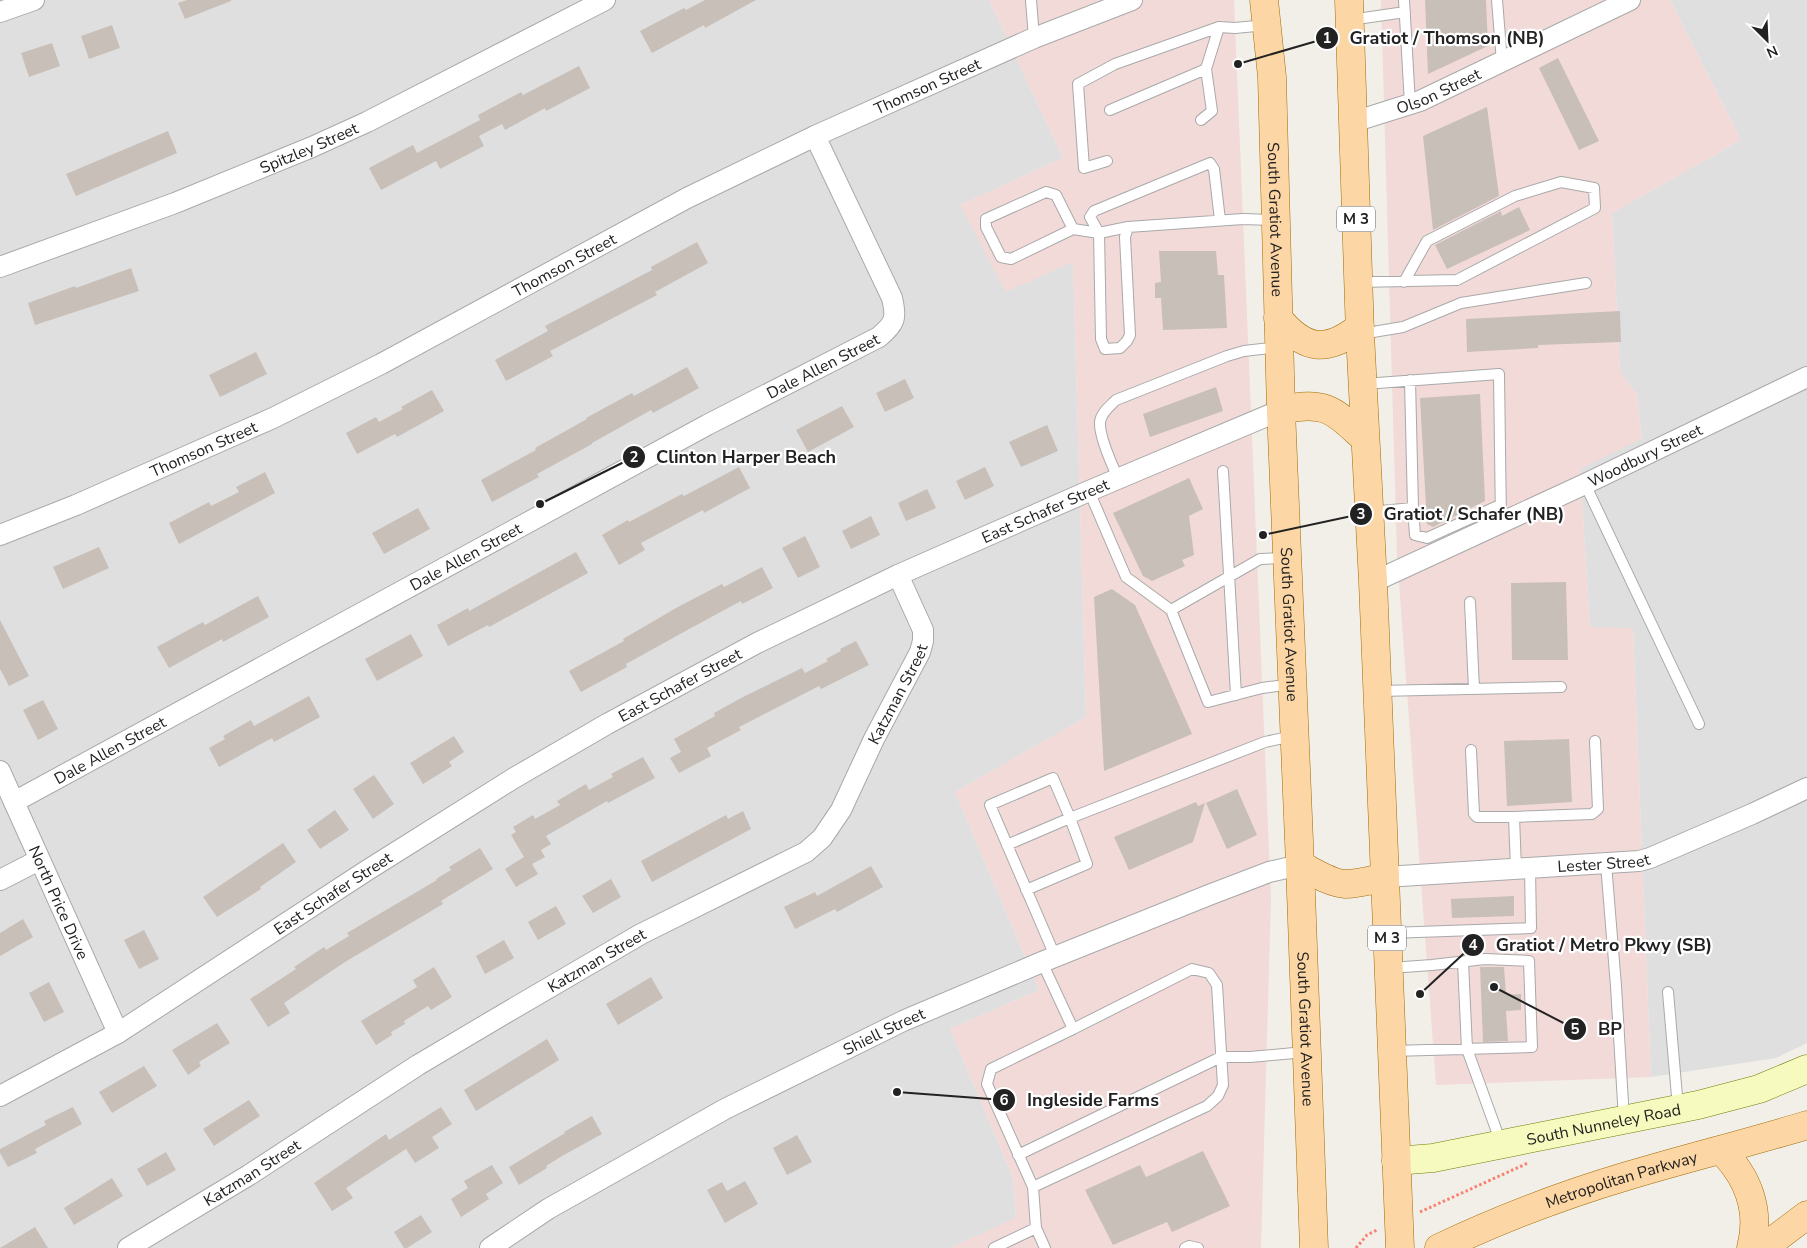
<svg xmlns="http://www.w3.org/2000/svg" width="1807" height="1248" viewBox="0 0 1807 1248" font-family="'Nunito Sans',sans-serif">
  <rect width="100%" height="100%" fill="#f2efe9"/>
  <path fill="#e0dfdf" d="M0 0H989L1063 158 960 205 1073 261 1086 717 955 792 1039 990 950 1029 1013 1178 1016 1218 951 1248H0Z
    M1670 0H1807V1043L1776 1058 1651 1077 1633 628H1590L1580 468 1642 438 1637 395 1620 372 1612 213 1741 140Z"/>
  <path fill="#f2dad9" d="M989 0H1234L1271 898 1261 1248H951L1016 1217 1013 1178 950 1029 1039 990 955 792 1086 717 1073 262 1006 292 960 205 1063 158Z
    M1381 0H1670L1741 140 1612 213 1620 371 1637 395 1642 439 1580 469 1590 627 1633 628 1651 1077 1436 1085 1397 556Z"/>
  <path fill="#c7bfb8" d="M187 0H231V1L185 19 178 3Z
    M705 0H756L705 28 704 25 652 53 640 31 684 8 686 10Z
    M1425 0H1486L1488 46 1428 74Z
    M112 25 120 48 89 59 81 36Z
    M52 43 60 66 29 77 21 53Z
    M1558 58 1599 141 1579 150 1539 68Z
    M579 66 590 88 546 111 545 108 505 130 502 124 479 136 484 146 440 169 436 161 381 190 369 168 413 145 417 153 480 120 478 115 521 92 523 95Z
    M1487 107 1499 196 1433 230 1423 136Z
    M168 131 177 153 76 196 66 174Z
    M1519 207 1530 230 1447 269 1435 245 1501 211 1502 216Z
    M697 242 708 263 655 292 657 295 550 351 553 356 506 381 495 360 548 331 545 326 652 270 651 267Z
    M1159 251H1216L1218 275H1224L1227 328 1163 330 1161 298H1155V283L1161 282Z
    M131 268 139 291 35 325 28 303 75 286 76 288Z
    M1620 311 1621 342 1538 345V348L1467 352 1466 319Z
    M256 352 267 374 220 397 209 375Z
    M687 367 699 388 653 413 651 410 592 443V444L537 474 539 477 492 502 481 480 536 450 535 448 587 419 586 418 632 393 634 396Z
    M905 379 914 398 885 412 876 393Z
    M1216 387 1223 411 1150 437 1143 414Z
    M432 390 444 411 397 437 395 434 357 454 346 433 376 417 379 422 403 409 401 407Z
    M1480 394 1485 501 1433 527 1427 524 1420 398Z
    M842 406 854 427 808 452 796 430Z
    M1047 425 1058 451 1021 467 1009 442Z
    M739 467 750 488 704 513 703 510 641 543 645 550 619 565 602 535 628 520 629 522 682 494 684 496Z
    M985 467 994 486 965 500 956 481Z
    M265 472 275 493 179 544 169 523 209 502 211 506 239 492 236 487Z
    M1189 478 1203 509 1189 516 1194 555 1182 560 1185 566 1152 581 1143 576 1113 513Z
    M927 489 936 508 906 521 898 503Z
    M418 508 430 529 384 554 372 533Z
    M871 516 880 535 851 549 842 531Z
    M805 536 820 567 798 578 782 548Z
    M99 547 109 568 63 589 53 567Z
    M576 552 588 573 489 627 488 625 448 646 437 625 468 608 469 611Z
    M762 567 773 588 742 604 741 601 680 634 626 664 627 667 581 692 569 671 624 641 623 639 676 608 722 584 724 587Z
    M1566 582 1568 660H1512L1511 583Z
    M1112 589 1135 605 1192 734 1104 771 1094 597Z
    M258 596 269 617 223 642 222 639 169 668 157 647 203 622 205 625Z
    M0 620 29 676 9 686 0 669Z
    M411 634 423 656 377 681 365 659Z
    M856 641 869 665 821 689 819 686 739 727 741 730 707 748 711 756 679 773 670 758 681 752 674 739 715 716 714 713 743 697 802 668 805 673 828 661 826 659 841 651 840 649Z
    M309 696 320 717 274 742 272 738 219 767 209 748 225 739 223 736 251 720 254 726Z
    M43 700 58 729 38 740 23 710Z
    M454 736 464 752 449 762 452 766 423 784 410 763Z
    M1569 739 1572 802 1507 806 1504 741Z
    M643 757 655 778 608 803 607 801 546 836 551 844 541 850 545 857 532 864 538 874 516 887 505 869 524 857 511 835 516 832 513 827 533 815 535 819 560 805 557 801 586 784 589 790 613 777 611 774Z
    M374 775 394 804 373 819 353 789Z
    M1237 789 1257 835 1227 849 1206 803Z
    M1196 802 1198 806 1205 803 1193 842 1129 870 1114 837Z
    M335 810 349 830 320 849 307 830Z
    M743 811 751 829 652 882 641 861 726 815 728 819Z
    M283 843 296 862 260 887 261 889 217 917 203 897Z
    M480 848 493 869 441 901 443 904 345 962 284 1003 290 1013 268 1027 250 999 296 969 294 967 324 947 326 950 349 936 347 933 437 880 436 879 451 870 449 867Z
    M871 866 883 887 837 912 835 909 795 929 784 907 815 892 817 896Z
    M611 879 621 897 593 913 582 896Z
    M1514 896V916L1452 918 1451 899Z
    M556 906 566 924 538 940 528 922Z
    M23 919 33 937 0 956V933Z
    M144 930 159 959 139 969 124 940Z
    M504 940 514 958 485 974 476 956Z
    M434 967 452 997 431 1010 428 1006 404 1021 405 1024 391 1032 392 1035 376 1045 361 1021 417 987 413 980Z
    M1480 967H1504L1506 995 1521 994V1010L1506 1011 1508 1041 1483 1042Z
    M651 977 663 998 618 1025 606 1004Z
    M49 982 64 1012 44 1022 29 993Z
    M217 1023 230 1043 199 1062 201 1066 188 1075 172 1050Z
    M547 1039 559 1060 476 1111 464 1090Z
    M144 1066 157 1086 112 1113 99 1092Z
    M249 1100 260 1116 214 1146 203 1129Z
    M73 1107 82 1124 35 1149 37 1153 8 1167 0 1153V1149L46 1125 44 1121Z
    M441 1107 452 1124 432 1137 439 1148 415 1163 406 1149 346 1188 353 1198 332 1211 314 1183 386 1134 389 1140Z
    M592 1116 602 1134 562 1156 546 1166 547 1168 519 1185 509 1167 565 1133 564 1132Z
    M797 1135 812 1162 787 1175 773 1148Z
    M1203 1151 1230 1206 1172 1232 1167 1222 1113 1245 1085 1190 1140 1165 1146 1177Z
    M166 1152 176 1170 147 1186 137 1169Z
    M492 1165 503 1183 486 1194 489 1199 461 1217 451 1199 468 1188 464 1181Z
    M112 1178 123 1196 74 1225 64 1208Z
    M745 1181 758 1204 725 1223 707 1190 722 1182 727 1191Z
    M421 1215 432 1232 407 1248H404L394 1232Z
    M35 1227 48 1248H0Z"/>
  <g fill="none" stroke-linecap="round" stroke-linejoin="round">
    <g stroke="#a9a9a9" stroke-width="12">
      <path id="lane" d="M1031 0 1034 38
        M1404 0 1410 104
        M1497 0 1502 62
        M1350 20 1405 12
        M1206 69 1219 27
        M1110 110 1206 69 1212 111 1201 120
        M1107 161 1084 168 1078 84 1115 64 1219 27 1235 28 1266 25
        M1128 227 1099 233 1101 339 1105 349 1120 348 1127 341 1130 335 1125 237 1128 227 1243 219 1275 220
        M1073 229 1056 195 1046 192 986 219V227L1001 257 1011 259 1073 229 1099 233
        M1099 233 1090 217 1094 211 1210 163 1214 169 1220 220
        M1359 282 1457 280 1595 208 1594 188 1561 182 1515 196 1427 241 1404 282
        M1361 334 1403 327 1461 303 1586 283
        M1364 384 1499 374 1501 523
        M1223 471 1236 695
        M1118 478C1112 465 1099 435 1100 422 1101 413 1110 406 1116 400L1227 356 1244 351 1278 347
        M1585 484 1699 724
        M1089 491 1126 577 1171 610 1208 702 1262 688 1292 684
        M1413 508 1415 535 1427 538 1500 505
        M1370 512 1413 508 1410 380
        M1470 602 1474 689
        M1171 610 1260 559 1286 558
        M1378 691 1561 687
        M1471 750 1474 814 1477 817H1514L1592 814 1598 809 1595 741
        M1514 817 1516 869
        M1007 845 1070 818 1087 864 1026 890
        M1606 864 1616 986 1624 1119
        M1389 933 1531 928 1530 868
        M1055 956 990 805 1053 778 1070 818 1265 742 1293 736
        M1463 962 1467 1049 1501 1143
        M1390 968 1432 965 1485 959 1529 961 1532 1047 1392 1051
        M1668 992 1678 1108
        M1018 1155 1221 1057H1250L1305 1052
        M1033 1187 1207 1106 1218 1096 1223 1085 1217 985 1209 973 1192 969 1073 1029
        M1036 1228 1045 1248
        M994 1248 1036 1228 1033 1187 987 1084 991 1069 1073 1029 1042 962
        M1185 1248 1189 1246 1198 1248"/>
    </g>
    <g stroke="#a9a9a9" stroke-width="22">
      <g id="street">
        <path d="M0 12 34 0"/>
        <path id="s1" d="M1353 122 1420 101 1630 0"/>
        <path id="s2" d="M0 267 175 203 312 147 367 122 605 0"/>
        <path id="s3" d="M0 535 76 505 273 418 381 364 687 198 815 136 1034 38 1132 0"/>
        <path id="s4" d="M1373 582 1585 484 1807 377"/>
        <path id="s5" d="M0 771 118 1033"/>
        <path id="s6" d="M14 802 707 425 879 337C895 323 897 319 892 298L815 136"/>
        <path id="s7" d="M1385 877 1639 861 1650 858 1752 814 1807 788"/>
        <path d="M0 880 39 860"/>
        <path id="s8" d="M0 1096 118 1033 366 871 514 778 607 724 757 643 898 575 1089 491 1281 410"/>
        <path id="s9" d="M128 1248 249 1175 418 1065 504 1014 641 934 806 852 822 838 841 810 874 739 920 652 923 641V630L898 575"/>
        <path id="s10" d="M490 1248 548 1209 725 1109 903 1021 1042 962 1209 895 1269 872 1300 865"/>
      </g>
    </g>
    <g stroke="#707d05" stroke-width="29">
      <g id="secondary">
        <path id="s11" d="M1396 1161 1433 1158 1698 1105 1759 1089 1807 1069"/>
      </g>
    </g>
    <g stroke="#a06b00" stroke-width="29">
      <g id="primary">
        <path id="s12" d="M1264 0 1272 77 1281 410 1300 865 1314 1248"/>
        <path d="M1349 0 1360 334 1373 582 1400 1248"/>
        <path d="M1278 318C1305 351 1327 353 1360 327"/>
        <path d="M1281 410C1326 400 1333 410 1365 439"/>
        <path d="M1300 865C1314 872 1330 883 1345 884 1358 884 1372 880 1385 877"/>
        <path d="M1721 1150C1748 1177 1761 1210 1751 1248"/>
        <path id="s13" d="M1439 1248C1500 1219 1563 1195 1627 1176 1687 1158 1748 1143 1807 1125"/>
        <path d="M1763 1248 1807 1215"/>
      </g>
    </g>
    <path stroke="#fa8072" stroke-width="3" stroke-dasharray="2.5 2.5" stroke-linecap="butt" d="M1420 1212 1528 1163
      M1356 1248 1367 1235 1377 1230"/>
    <use href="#lane" stroke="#fff" stroke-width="10"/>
    <use href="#street" stroke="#fff" stroke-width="20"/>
    <use href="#secondary" stroke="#f7fabf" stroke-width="28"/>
    <use href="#primary" stroke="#fcd6a4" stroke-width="28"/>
  </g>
  <g text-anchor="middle" stroke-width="4.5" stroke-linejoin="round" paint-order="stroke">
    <g fill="#fff" stroke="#646464" stroke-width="1">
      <rect x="1337" y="206.5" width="38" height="25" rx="4"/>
      <rect x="1368" y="925.5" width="38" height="25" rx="4"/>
    </g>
    <g font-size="15" font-weight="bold" fill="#222">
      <text x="1356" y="224">M 3</text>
      <text x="1387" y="943">M 3</text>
    </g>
    <g font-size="16" fill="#222" stroke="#fff">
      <text dy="6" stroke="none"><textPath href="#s3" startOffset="1031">Thomson Street</textPath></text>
      <text dy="6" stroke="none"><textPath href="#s1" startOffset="91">Olson Street</textPath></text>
      <text dy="6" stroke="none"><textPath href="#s2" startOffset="331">Spitzley Street</textPath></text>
      <text dy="6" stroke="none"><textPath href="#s12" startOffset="220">South Gratiot Avenue</textPath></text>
      <text dy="6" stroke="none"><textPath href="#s3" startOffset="626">Thomson Street</textPath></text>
      <text dy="6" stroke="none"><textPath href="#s6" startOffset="919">Dale Allen Street</textPath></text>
      <text dy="6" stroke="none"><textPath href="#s3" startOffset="221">Thomson Street</textPath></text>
      <text dy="6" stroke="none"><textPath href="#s4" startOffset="300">Woodbury Street</textPath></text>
      <text dy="6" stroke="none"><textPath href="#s8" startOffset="1200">East Schafer Street</textPath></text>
      <text dy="6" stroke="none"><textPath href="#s6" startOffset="514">Dale Allen Street</textPath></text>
      <text dy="6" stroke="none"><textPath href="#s12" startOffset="625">South Gratiot Avenue</textPath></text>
      <text dy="6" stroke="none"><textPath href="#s8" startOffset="795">East Schafer Street</textPath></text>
      <text dy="6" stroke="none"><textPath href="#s9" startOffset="970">Katzman Street</textPath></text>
      <text dy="6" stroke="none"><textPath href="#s6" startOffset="109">Dale Allen Street</textPath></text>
      <text dy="6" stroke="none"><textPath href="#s7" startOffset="219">Lester Street</textPath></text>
      <text dy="6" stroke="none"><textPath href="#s8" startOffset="390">East Schafer Street</textPath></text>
      <text dy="6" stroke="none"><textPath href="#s5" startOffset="144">North Price Drive</textPath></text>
      <text dy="6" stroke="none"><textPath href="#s9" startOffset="550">Katzman Street</textPath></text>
      <text dy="6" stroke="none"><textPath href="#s12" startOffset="1030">South Gratiot Avenue</textPath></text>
      <text dy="6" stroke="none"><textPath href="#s10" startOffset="450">Shiell Street</textPath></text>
      <text dy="6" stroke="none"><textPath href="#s11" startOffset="211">South Nunneley Road</textPath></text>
      <text dy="6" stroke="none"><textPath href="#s9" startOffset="145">Katzman Street</textPath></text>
      <text dy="6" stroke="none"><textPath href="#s13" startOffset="195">Metropolitan Parkway</textPath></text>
    </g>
  </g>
  <path fill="none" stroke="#222" stroke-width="2" d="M1238 64L1327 38M540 504L634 457M1263 535L1361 514M1420 994L1473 945M1494 987L1575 1029M897 1092L1004 1100"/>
  <g fill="#222" stroke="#fff" stroke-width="2">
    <circle cx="1238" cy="64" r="5"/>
    <circle cx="540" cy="504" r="5"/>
    <circle cx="1263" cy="535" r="5"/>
    <circle cx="1420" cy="994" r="5"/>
    <circle cx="1494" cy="987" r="5"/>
    <circle cx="897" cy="1092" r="5"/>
    <circle cx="1327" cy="38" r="12"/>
    <circle cx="634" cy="457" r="12"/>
    <circle cx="1361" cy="514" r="12"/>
    <circle cx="1473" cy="945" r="12"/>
    <circle cx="1575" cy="1029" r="12"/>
    <circle cx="1004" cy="1100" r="12"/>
  </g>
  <g font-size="15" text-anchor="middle" font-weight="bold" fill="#fff">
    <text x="1327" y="43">1</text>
    <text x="634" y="462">2</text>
    <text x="1361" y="519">3</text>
    <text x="1473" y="950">4</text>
    <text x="1575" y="1034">5</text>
    <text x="1004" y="1105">6</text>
  </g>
  <g font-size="18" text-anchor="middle" font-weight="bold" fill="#222" stroke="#fff" stroke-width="4.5" stroke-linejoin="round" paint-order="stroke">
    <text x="1447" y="44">Gratiot / Thomson (NB)</text>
    <text x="746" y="463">Clinton Harper Beach</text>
    <text x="1474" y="520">Gratiot / Schafer (NB)</text>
    <text x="1604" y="951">Gratiot / Metro Pkwy (SB)</text>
    <text x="1610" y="1035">BP</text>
    <text x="1093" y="1106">Ingleside Farms</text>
  </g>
  <g transform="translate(1767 40) rotate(156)" stroke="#ffffff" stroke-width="4" paint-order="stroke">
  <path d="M0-4L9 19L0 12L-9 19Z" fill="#222222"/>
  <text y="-8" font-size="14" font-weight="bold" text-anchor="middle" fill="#222222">N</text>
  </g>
</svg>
